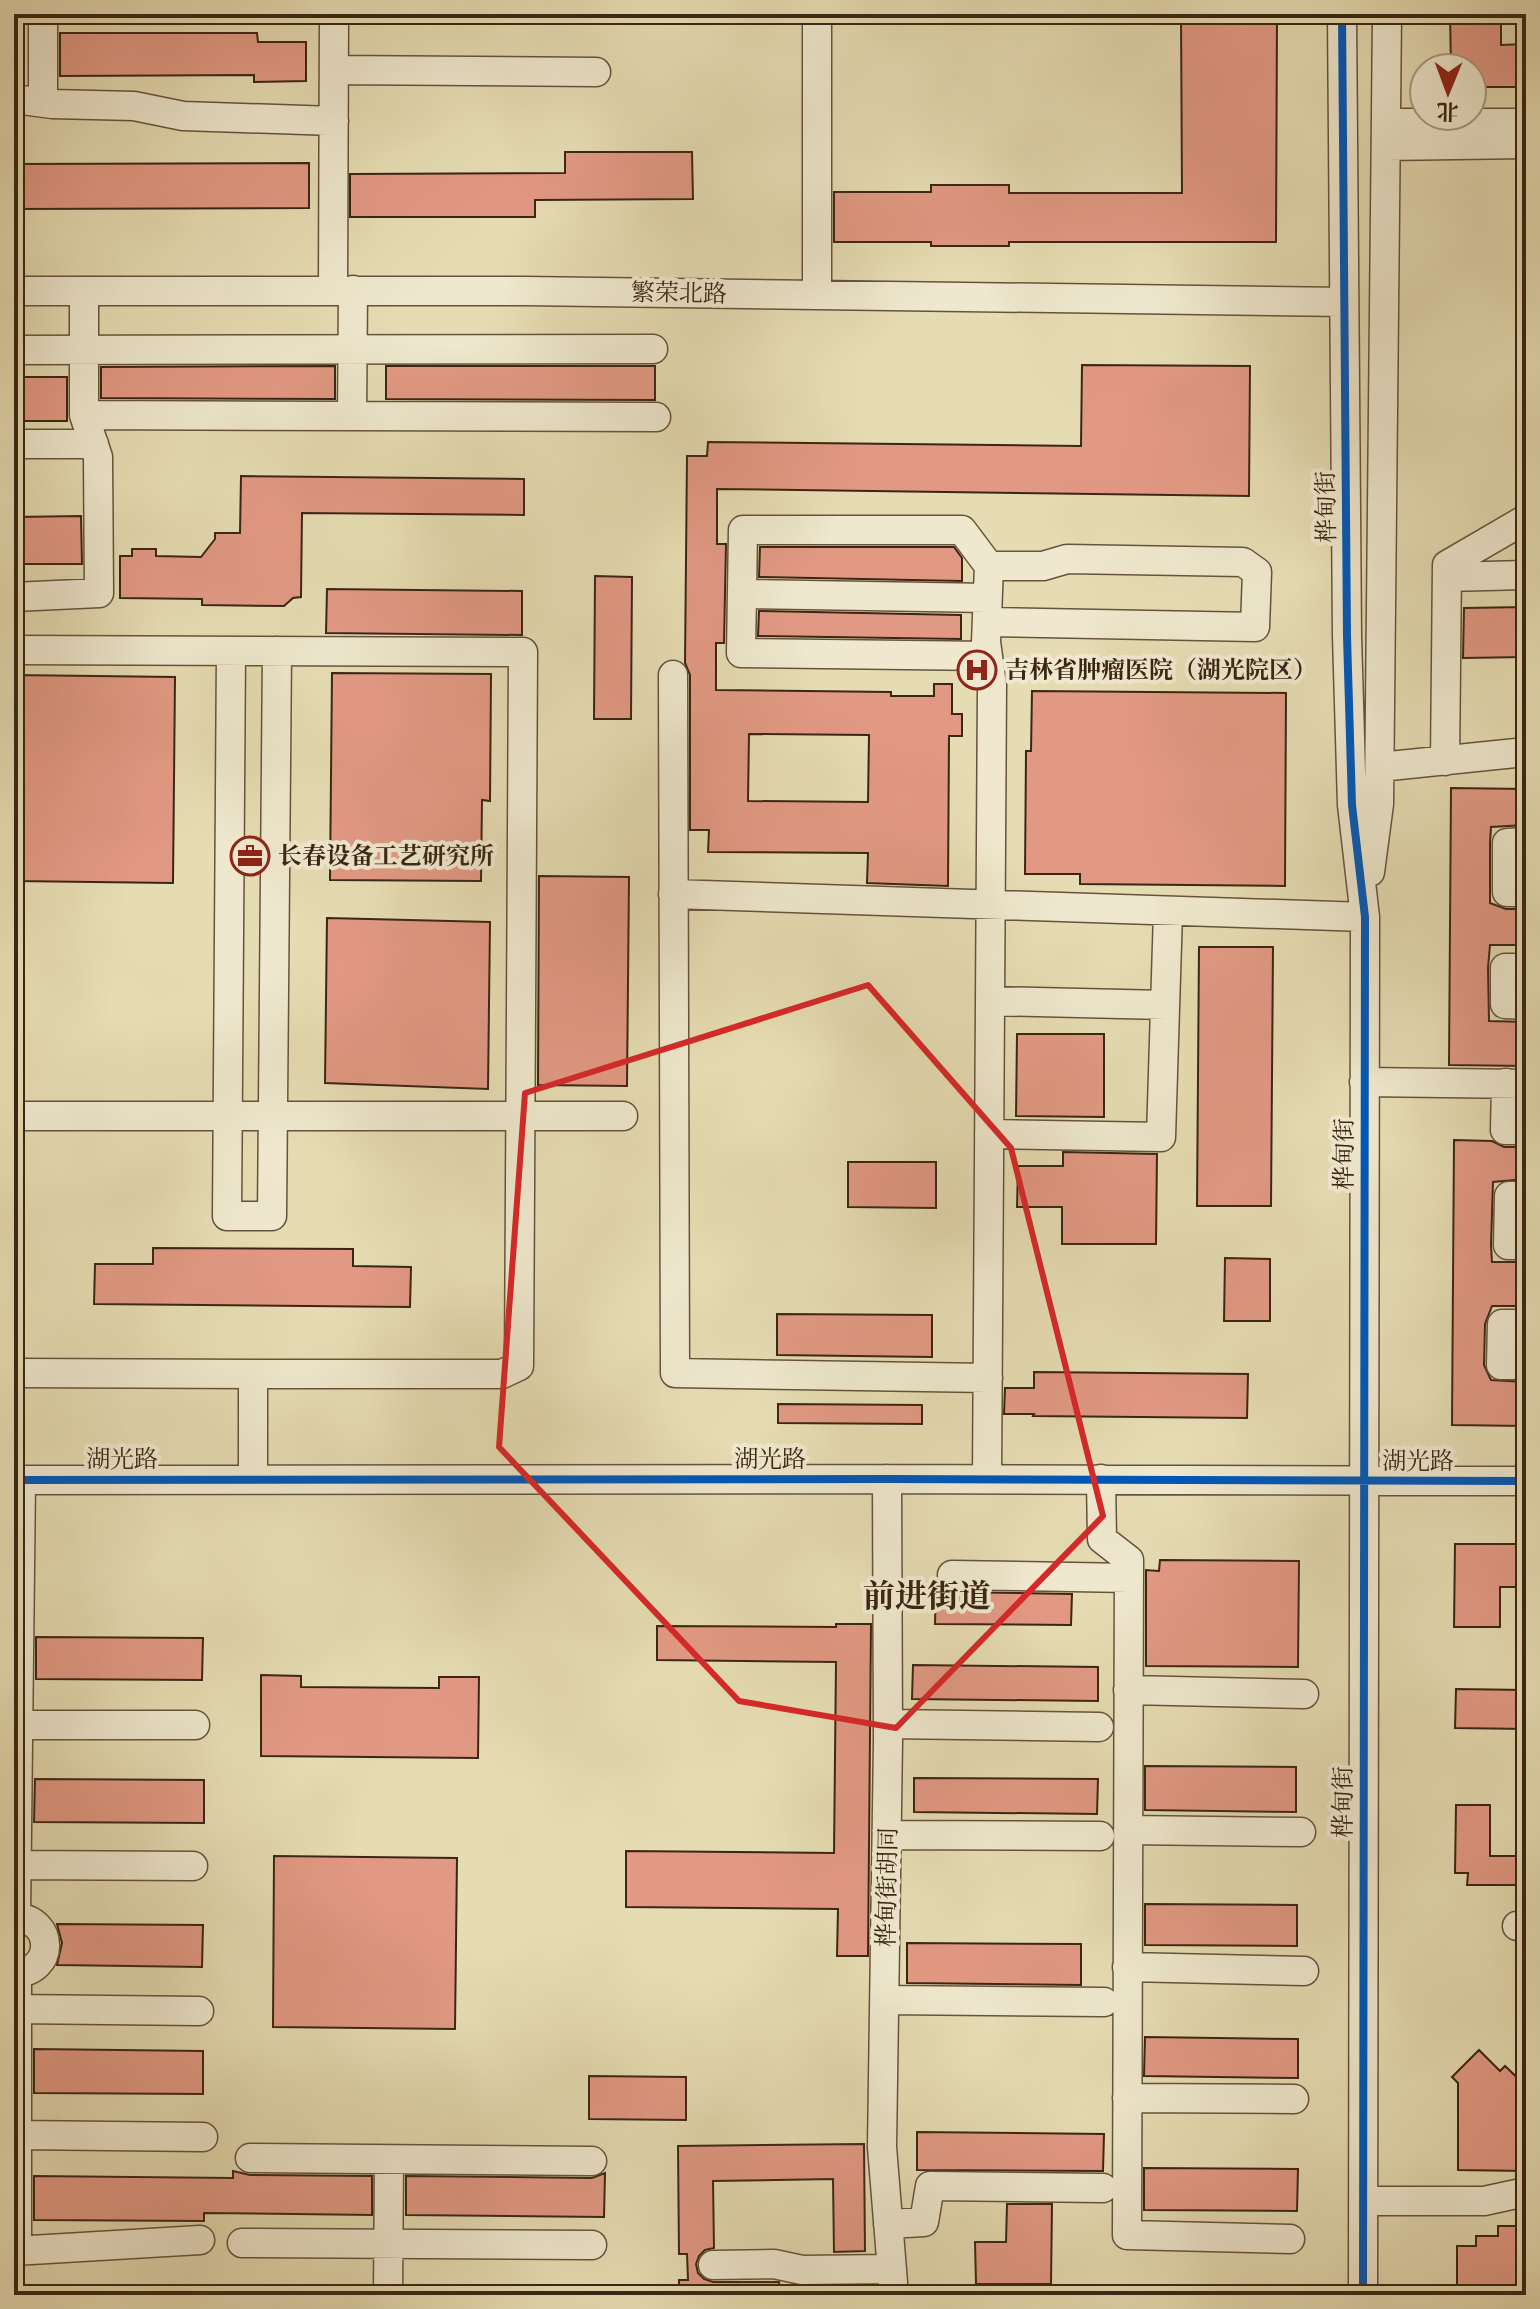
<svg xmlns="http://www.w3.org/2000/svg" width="1540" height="2309" viewBox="0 0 1540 2309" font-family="'IM FELL Double Pica','Noto Serif SC',serif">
  <rect width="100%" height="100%" fill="#e6dcb3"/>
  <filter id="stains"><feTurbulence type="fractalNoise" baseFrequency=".0025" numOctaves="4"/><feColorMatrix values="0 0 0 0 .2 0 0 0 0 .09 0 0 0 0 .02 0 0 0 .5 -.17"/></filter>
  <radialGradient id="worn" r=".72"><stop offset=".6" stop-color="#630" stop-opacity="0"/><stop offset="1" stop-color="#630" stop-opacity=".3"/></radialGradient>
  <path fill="#e29984" stroke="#3b2513" stroke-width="2" fill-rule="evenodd" d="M1181 14H1277L1276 242H1009V246H931V242H834V192H931V185H1009V193H1182Z
    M1450 14H1501V45L1526 44V87H1472V68H1451Z
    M60 33H257L258 42H306V81L254 82V75L60 76Z
    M565 152H692L693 199 535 200V217H350V174L565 173Z
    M309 163V208L14 209V164Z
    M1082 365 1250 366 1249 496 717 489V544H726L724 643H716V690L891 692V696H934V684H952V714H962V736H949L948 886 867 883 868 853 708 852 709 830H690V675L685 663 687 456H707L708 442 1081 446ZM749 734 869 735 868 802 748 801Z
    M335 366V399L101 398V367Z
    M386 366H655V400L386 399Z
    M14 377H67V421H14Z
    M241 476 524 479V515L302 513 301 597 293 598 284 606 202 605V599L120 598V556H132V549H156V556L201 557 215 539V533H240Z
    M81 516 82 564H14V517Z
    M760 547H954L962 558V581L759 577Z
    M595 576 632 577 631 719H594Z
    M327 589 522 591V635L326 633Z
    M1526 607V657L1463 658 1464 608Z
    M759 611 961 615V639L758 636Z
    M332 673 491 674 490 801 482 800 481 881 330 880Z
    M14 675 175 677 173 883 14 881Z
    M1032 691 1286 693 1285 886 1080 884V874H1025L1026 751H1031Z
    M1451 788 1526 789V825L1491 827 1490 843V903L1506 909H1526V945H1490L1488 968 1489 1021 1526 1022V1066L1449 1065Z
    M539 876 629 877 627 1086 538 1085Z
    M327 918 490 922 488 1089 325 1083Z
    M1199 947H1273L1271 1206H1197Z
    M1017 1034H1104V1117L1016 1116Z
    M1454 1140 1492 1141 1504 1147H1526V1179L1493 1182 1491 1245 1492 1262H1526V1306H1492L1485 1324 1484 1365 1491 1380 1526 1382V1426L1452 1425Z
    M1063 1152 1157 1154 1156 1244H1062V1207H1017L1018 1166H1063Z
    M848 1162H936V1208L848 1207Z
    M153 1248 353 1249V1266L411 1267 410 1307 94 1304 95 1264H153Z
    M1225 1258 1270 1259V1321H1224Z
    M777 1314 932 1315V1357L777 1355Z
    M1034 1372 1248 1374 1247 1418 1033 1416 1034 1414H1004L1005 1388H1034Z
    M778 1404 922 1405V1424L778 1423Z
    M1455 1544H1526V1587H1500V1627H1454Z
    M1160 1560 1299 1561 1298 1667 1146 1666V1570L1159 1571Z
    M936 1587 952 1592 1072 1594 1071 1625 935 1624Z
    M836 1624H871L868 1956H837L838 1909 626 1907V1851L834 1853 836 1662 657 1660V1626L836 1627Z
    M36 1637 203 1638 202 1680 36 1679Z
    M913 1665 1098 1667V1701L912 1699Z
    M261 1675 301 1676V1687L439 1688V1677H479L478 1758 261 1756Z
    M1456 1689 1526 1690V1729L1455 1728Z
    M1145 1766 1296 1767V1812L1145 1810Z
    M914 1778 1098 1779 1097 1814 914 1812Z
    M35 1779 204 1780V1823L34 1822Z
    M1456 1805H1490V1856H1526V1885H1467L1468 1873H1455Z
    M274 1856 457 1858 455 2029 273 2027Z
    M1145 1904 1297 1905V1946L1145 1945Z
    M57 1924 203 1925 202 1967 57 1965 62 1943Z
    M907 1943 1081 1944V1985L907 1983Z
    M1145 2037 1298 2039V2078L1144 2076Z
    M34 2049 203 2051V2094L34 2093Z
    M1479 2050 1500 2071 1505 2066 1526 2086V2171L1458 2170V2083L1452 2077Z
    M589 2076 686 2077V2120L589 2119Z
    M917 2132 1104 2134 1103 2171 917 2170Z
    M864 2144 865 2251 834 2252 833 2179 713 2181 714 2248 705 2250 699 2256 696 2264 698 2273 704 2279 713 2282H779L780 2295H679V2280H688L687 2254H679L678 2146Z
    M1144 2168 1298 2169 1297 2211 1144 2210Z
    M233 2171 250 2175 372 2176V2215L204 2213V2221L34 2220V2176L233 2178Z
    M605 2173 604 2217 406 2215V2176L592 2178Z
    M1007 2204H1052L1051 2284H976L975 2242H1006Z
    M1498 2226H1526V2295H1457V2246H1476V2236H1498Z"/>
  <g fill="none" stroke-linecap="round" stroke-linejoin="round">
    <g stroke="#66533b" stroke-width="31">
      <path id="minor" d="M817 14V295
        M1342 14 1347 636 1352 805 1365 917 1363 2295
        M334 70 596 72
        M14 99 52 104 134 106 183 116 334 121
        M43 102V14
        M1386 123H1526
        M1386 146 1526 144
        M333 290 334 14
        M14 291H524L1344 302
        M14 350 653 349
        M84 415 352 416 353 290
        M352 416 656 417
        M14 444H94
        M1447 577 1526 575
        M742 594 987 598
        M14 597 99 593 98 457 84 415V291
        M987 622 1255 627 1257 572 1243 562 1067 559 1043 566H989
        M14 650 523 652 519 1366 502 1374H253V1479
        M231 651 227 1216H272L277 651
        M673 675 675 1373 988 1378
        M1445 761 1447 565 1526 519
        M1380 767 1526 752
        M1526 842 1507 843V892H1526
        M1370 872 1379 804 1387 14
        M673 894 1365 917
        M1526 968H1505V1004L1526 1005
        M990 1001 1165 1005
        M1364 1082 1526 1084
        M1506 1083 1505 1130H1526
        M14 1116H623
        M989 1134 1161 1137 1168 912
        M1526 1196H1509L1508 1245H1526
        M1526 1324H1502L1501 1365H1526
        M14 1373 253 1374
        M887 1479 888 1741 882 2147 894 2295
        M987 1479 992 685 986 642 989 566 962 530H743L741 653 988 656
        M1101 1479 1102 1539 1129 1560 1127 2235 1290 2239
        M14 1480 887 1479 1526 1481
        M952 1575 1129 1578
        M1128 1690 1304 1694
        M888 1724 1099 1727
        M14 1725H195
        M1128 1830 1301 1832
        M887 1835 1100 1836
        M14 1865 193 1866
        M14 1917C56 1919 55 1973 14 1973
        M16 1917 21 1480
        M1517 1926 1526 1925
        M1127 1967 1304 1971
        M885 2000 1104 2002
        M14 2009 199 2011
        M1127 2098 1294 2099
        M17 2135 203 2137
        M250 2158 592 2161
        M1363 2201H1484L1526 2192
        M888 2224 924 2222 930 2186 1103 2188
        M242 2243 592 2245
        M14 2251 200 2240
        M17 2251V1974
        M713 2265 774 2264 802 2270 892 2269
        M388 2295 389 2160"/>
    </g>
    <use href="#minor" stroke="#efe8ce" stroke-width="28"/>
    <g stroke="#efe8ce" stroke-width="13">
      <path id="cycleway" d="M1342 14 1347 636 1352 805 1365 917 1363 2295
        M14 1480 887 1479 1526 1481"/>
    </g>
    <use href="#cycleway" stroke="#0057b8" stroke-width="8"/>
  </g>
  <path fill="none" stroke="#d62828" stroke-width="6" stroke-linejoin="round" d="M868 985 1011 1148 1103 1516 896 1728 739 1701 499 1447 525 1093Z"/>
  <defs>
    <g id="hospital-ring" transform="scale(2)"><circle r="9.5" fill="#efe8ce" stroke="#8f2418" stroke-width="1.5"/><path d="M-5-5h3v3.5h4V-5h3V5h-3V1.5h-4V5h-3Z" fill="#8f2418"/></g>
    <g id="office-ring" transform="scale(2)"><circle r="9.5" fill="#efe8ce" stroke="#8f2418" stroke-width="1.5"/><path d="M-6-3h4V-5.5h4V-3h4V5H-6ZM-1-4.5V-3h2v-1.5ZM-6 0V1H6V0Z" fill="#8f2418"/></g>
  </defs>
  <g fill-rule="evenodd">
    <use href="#hospital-ring" x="977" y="670"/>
    <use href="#office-ring" x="250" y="856"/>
  </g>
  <g text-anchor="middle" stroke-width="8" stroke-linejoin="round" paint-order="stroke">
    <g font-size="24" fill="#3b2513" stroke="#efe8ce">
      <text transform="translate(679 293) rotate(1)" y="8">繁荣北路</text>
      <text transform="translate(1326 507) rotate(-91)" y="8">桦甸街</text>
      <text transform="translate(1344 1154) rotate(-90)" y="8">桦甸街</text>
      <text x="122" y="1467">湖光路</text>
      <text x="770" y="1467">湖光路</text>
      <text x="1418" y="1469">湖光路</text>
      <text transform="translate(1343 1802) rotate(-90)" y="8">桦甸街</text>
      <text transform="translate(887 1887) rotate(-89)" y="8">桦甸街胡同</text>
    </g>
    <g font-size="24" font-weight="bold" fill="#3b2513" stroke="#efe8ce" text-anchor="start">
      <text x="1005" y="678">吉林省肿瘤医院（湖光院区）</text>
      <text x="278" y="864">长春设备工艺研究所</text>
    </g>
    <g font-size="32" font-weight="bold" fill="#3b2513" stroke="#efe8ce">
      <text x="927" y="1607">前进街道</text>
    </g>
  </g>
  <rect width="1540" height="2309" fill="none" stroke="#e6dcb3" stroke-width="48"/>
  <rect x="16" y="16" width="1508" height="2277" fill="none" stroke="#3b2513" stroke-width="4"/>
  <rect x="24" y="24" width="1492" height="2261" fill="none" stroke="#3b2513" stroke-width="2"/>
  <g transform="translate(1448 92) rotate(181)"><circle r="38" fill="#efe8ce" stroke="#a79a83" stroke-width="2"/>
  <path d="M0-6L14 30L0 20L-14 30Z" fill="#8f2418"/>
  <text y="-12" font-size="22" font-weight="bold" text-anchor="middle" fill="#3b2513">北</text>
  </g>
  <rect width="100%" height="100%" filter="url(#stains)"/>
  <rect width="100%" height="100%" fill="url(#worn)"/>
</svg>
